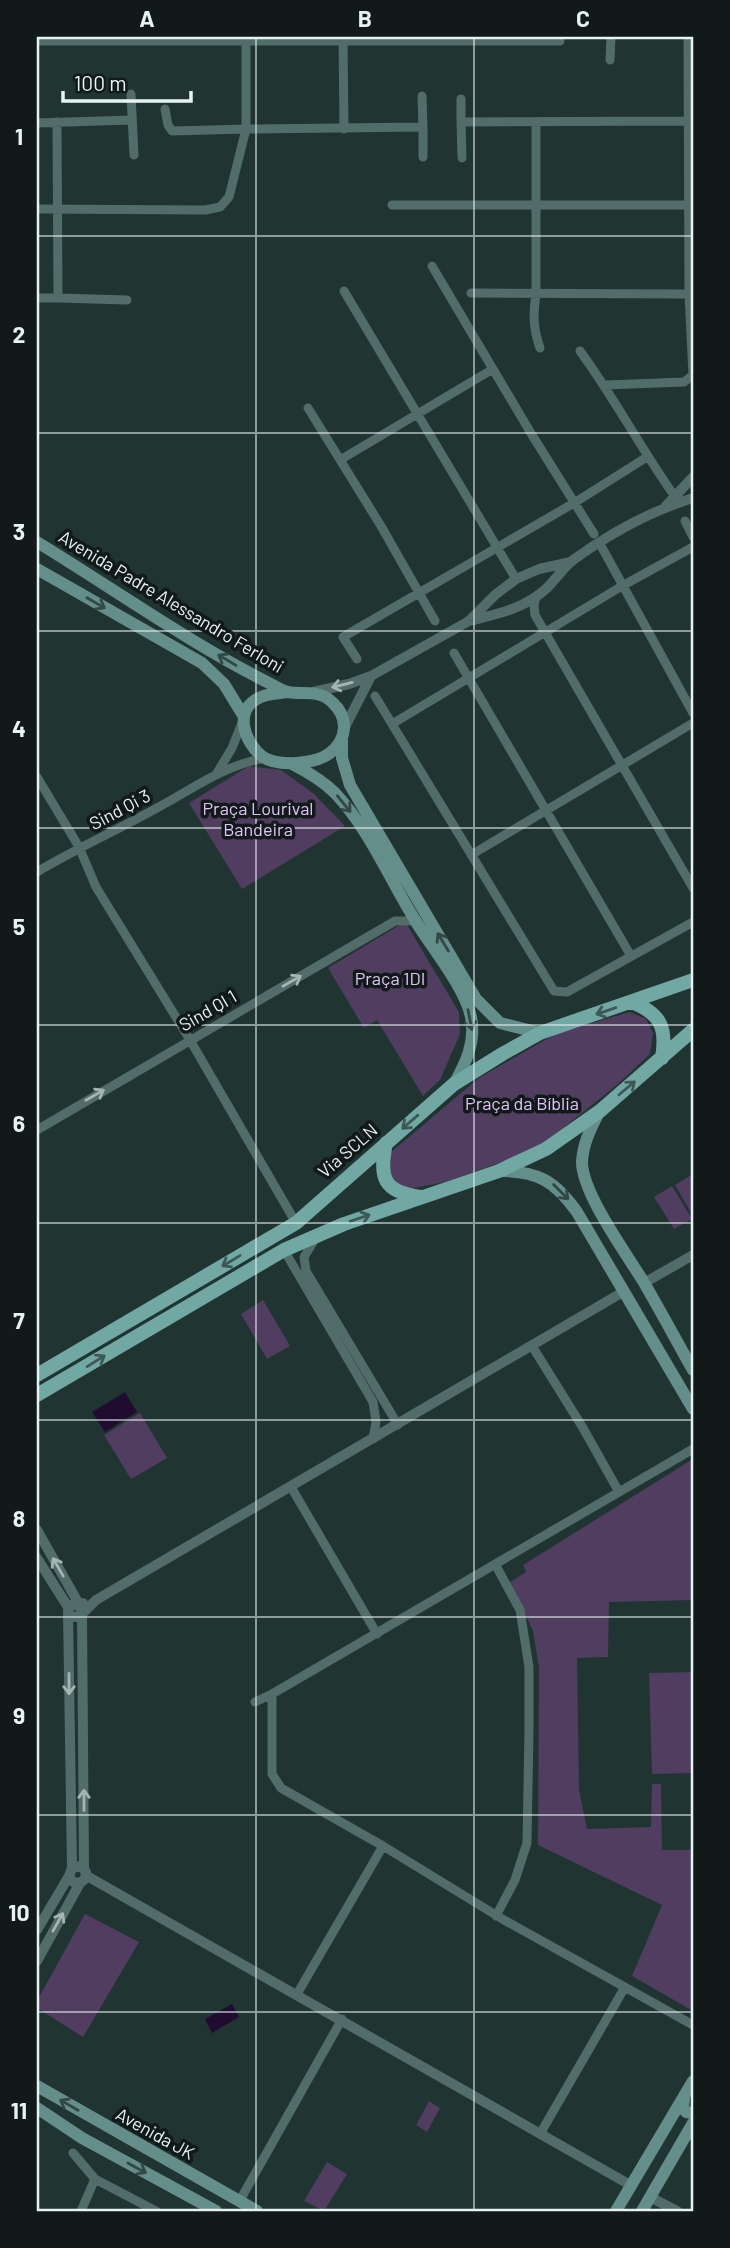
<svg xmlns="http://www.w3.org/2000/svg" width="730" height="2248" viewBox="0 0 730 2248" font-family="Barlow,sans-serif">
  <rect width="100%" height="100%" fill="#203432"/>
  <path fill="#503d60" d="M249 766 281 770 314 794 345 826 242 889 189 803Z
    M407 925 459 1012 460 1034 440 1080 423 1096 377 1020 364 1028 328 968 398 926Z
    M630 1012 646 1019 653 1033 650 1054 618 1084 546 1142 513 1158 445 1182 404 1190 390 1176 391 1152 479 1078 557 1033Z
    M693 1174V1216L675 1185Z
    M672 1186 692 1219 674 1229 654 1197Z
    M263 1300 290 1346 267 1359 241 1314Z
    M140 1413 167 1458 131 1479 104 1435Z
    M693 1459V1600L609 1602 608 1657 577 1658 579 1790 587 1829 651 1827 652 1784H661L662 1850H693V2011L632 1976 662 1905 538 1845 539 1668 533 1631 510 1582 526 1572 523 1565Z
    M693 1672V1773L652 1774 649 1673Z
    M85 1914 139 1942 83 2037 37 2008V2001Z
    M429 2101 440 2108 427 2132 416 2125Z
    M327 2162 347 2174 324 2211 304 2201Z"/>
  <path fill="#200c2e" d="M125 1392 137 1412 105 1432 92 1412Z
    M232 2004 239 2017 212 2033 205 2019Z"/>
  <g fill="none" stroke-linecap="round" stroke-linejoin="round">
    <path stroke="#526c69" stroke-width="9" d="M343 37 344 129
      M37 41H560
      M610 60 611 37
      M131 94 134 155
      M422 96 423 127
      M461 99V122
      M165 109 168 125 172 131 246 129V39
      M57 122 58 298 127 300
      M536 122V294C533 315 533 328 540 348
      M37 123 132 120
      M462 158 461 122 689 121
      M392 205H693
      M37 209 205 210 220 207 229 197 246 129 423 127V157
      M432 266 532 435 594 534
      M344 291 516 579
      M471 293 689 294 688 37
      M37 298H58
      M580 351C613 396 639 445 671 491
      M605 385 684 382 693 375 689 294
      M308 408 381 526 435 621
      M340 460 493 369
      M685 521 693 537
      M600 544 693 713
      M536 597 534 605 535 615 693 888
      M454 653 631 956
      M357 659 343 637 574 503 647 457
      M375 696 554 991 567 992 693 922
      M392 724 622 586 693 547
      M217 773 232 748 242 723
      M37 777 79 847 96 887 190 1040 296 1223
      M471 855 693 723
      M37 872C76 849 117 830 157 808 193 789 224 765 265 758
      M37 1130 395 921H415
      M317 1236 304 1257 306 1271 398 1425
      M284 1250 373 1402 376 1422 373 1439
      M532 1346 583 1428 619 1492
      M693 1449 272 1694V1774L281 1788 383 1846 504 1920 693 2025
      M291 1487 377 1634
      M495 1564 520 1610 529 1667V1729L527 1843 515 1880 496 1916
      M255 1702 272 1694
      M297 1994 383 1846
      M540 2134 625 1987
      M73 2153 95 2179 156 2211
      M239 2202 342 2019
      M81 2211 95 2179"/>
    <path stroke="#526c69" stroke-width="10" d="M665 507 693 477
      M469 621C498 614 524 609 547 588 556 579 563 568 573 560 609 534 651 511 693 498
      M313 692 349 684 371 676 469 621 495 595 516 579 539 569 571 562
      M345 727 371 676
      M644 1283 693 1255
      M37 1530 79 1604 83 1603
      M37 1558 68 1607
      M69 1616 76 1617 82 1614 79 1604 71 1605 68 1611 72 1868
      M84 1868 82 1614 96 1600 623 1292
      M87 1876 632 2186
      M37 1930 69 1876 72 1868 81 1866 86 1872 85 1879 80 1883 73 1882 69 1876
      M37 1961 80 1883
      M650 2197 677 2211"/>
    <path stroke="#648e8a" stroke-width="12" d="M37 542C114 589 188 642 269 683 275 686 282 691 288 692 304 695 320 689 333 703 349 718 347 740 330 753 316 764 278 767 263 757 243 742 233 708 261 697 268 693 279 694 287 692
      M37 569 202 663 224 684 243 715
      M342 740V758L350 785 476 999 500 1023 540 1033
      M290 763C306 771 322 780 335 793 369 829 389 878 415 920 431 947 465 987 471 1017 476 1041 466 1063 454 1084
      M599 1112C591 1128 583 1143 582 1162 582 1193 626 1253 643 1281 660 1310 676 1340 693 1370
      M499 1171C538 1171 555 1181 577 1212L693 1409
      M37 2086 257 2211
      M684 2099 683 2108 686 2112 693 2113
      M37 2108 82 2138 216 2211
      M616 2211 693 2081
      M642 2211 693 2123"/>
    <path stroke="#71a8a3" stroke-width="14" d="M631 1002C661 1013 667 1028 662 1058
      M386 1143C379 1178 383 1192 421 1197
      M37 1375 296 1223 454 1084 504 1053 540 1033 693 980
      M37 1395 284 1250 344 1224 499 1171 546 1149 600 1111 693 1030"/>
  </g>
  <defs><path id="oneway-shaft" d="M-6 0H5M1.5-3L5.5 0L1.5 3" fill="none" stroke-width="1.6" stroke-linecap="round" stroke-linejoin="round" transform="scale(1.75)"/></defs>
  <g stroke="#324846">
    <use href="#oneway-shaft" transform="translate(96 603) rotate(30)"/>
    <use href="#oneway-shaft" transform="translate(227 660) rotate(-149)"/>
    <use href="#oneway-shaft" transform="translate(344 804) rotate(51)"/>
    <use href="#oneway-shaft" transform="translate(443 942) rotate(-121)"/>
    <use href="#oneway-shaft" transform="translate(470 1020) rotate(79)"/>
    <use href="#oneway-shaft" transform="translate(561 1192) rotate(45)"/>
    <use href="#oneway-shaft" transform="translate(69 2105) rotate(-150)"/>
    <use href="#oneway-shaft" transform="translate(137 2168) rotate(29)"/>
  </g>
  <g stroke="#a4b6b4">
    <use href="#oneway-shaft" transform="translate(342 685) rotate(166)"/>
    <use href="#oneway-shaft" transform="translate(292 981) rotate(-30)"/>
    <use href="#oneway-shaft" transform="translate(95 1095) rotate(-30)"/>
    <use href="#oneway-shaft" transform="translate(58 1567) rotate(-120)"/>
    <use href="#oneway-shaft" transform="translate(69 1684) rotate(90)"/>
    <use href="#oneway-shaft" transform="translate(84 1800) rotate(-90)"/>
    <use href="#oneway-shaft" transform="translate(58 1922) rotate(-61)"/>
  </g>
  <g stroke="#3c5957">
    <use href="#oneway-shaft" transform="translate(606 1011) rotate(161)"/>
    <use href="#oneway-shaft" transform="translate(627 1088) rotate(-40)"/>
    <use href="#oneway-shaft" transform="translate(410 1122) rotate(139)"/>
    <use href="#oneway-shaft" transform="translate(360 1218) rotate(-19)"/>
    <use href="#oneway-shaft" transform="translate(231 1261) rotate(149)"/>
    <use href="#oneway-shaft" transform="translate(96 1361) rotate(-32)"/>
  </g>
  <path fill="none" stroke="#e7f3f2" stroke-width="2" stroke-opacity="0.55" d="M256 37V2211M474 37V2211M37 236H693M37 433H693M37 631H693M37 828H693M37 1025H693M37 1223H693M37 1420H693M37 1617H693M37 1815H693M37 2012H693"/>
  <g text-anchor="middle" stroke-width="7" stroke-linejoin="round" paint-order="stroke">
    <g font-size="18" fill="#e7f3f2" stroke="#111919">
      <text transform="translate(171 602) rotate(31)" y="6">Avenida Padre Alessandro Ferloni</text>
      <text transform="translate(120 810) rotate(-28)" y="6">Sind Qi 3</text>
      <text transform="translate(208 1011) rotate(-30)" y="6">Sind QI 1</text>
      <text transform="translate(348 1151) rotate(-41)" y="6">Via SCLN</text>
      <text transform="translate(155 2134) rotate(29)" y="6">Avenida JK</text>
    </g>
    <g font-size="18" fill="#e0c3f8" stroke="#111919">
      <text x="258" y="815">Praça Lourival<tspan x="258" dy="21">Bandeira</tspan></text>
      <text x="390" y="985">Praça 1DI</text>
      <text x="522" y="1110">Praça da Bíblia</text>
    </g>
  </g>
  <rect width="730" height="2248" fill="none" stroke="#111919" stroke-width="77"/>
  <path d="M63 91v10h128v-10" fill="none" stroke="#e7f3f2" stroke-width="3.5"/>
  <text x="74" y="91" font-size="21" fill="#e7f3f2" stroke="#111919" stroke-width="5" paint-order="stroke">100 m</text>
  <rect x="38" y="38" width="654" height="2172" fill="none" stroke="#e7f3f2" stroke-width="2.5"/>
  <g font-size="23" text-anchor="middle" font-weight="bold" fill="#e7f3f2">
    <text x="147" y="27">A</text>
    <text x="365" y="27">B</text>
    <text x="583" y="27">C</text>
    <text x="19" y="145">1</text>
    <text x="19" y="343">2</text>
    <text x="19" y="540">3</text>
    <text x="19" y="737">4</text>
    <text x="19" y="935">5</text>
    <text x="19" y="1132">6</text>
    <text x="19" y="1329">7</text>
    <text x="19" y="1527">8</text>
    <text x="19" y="1724">9</text>
    <text x="19" y="1921">10</text>
    <text x="19" y="2119">11</text>
  </g>
</svg>
